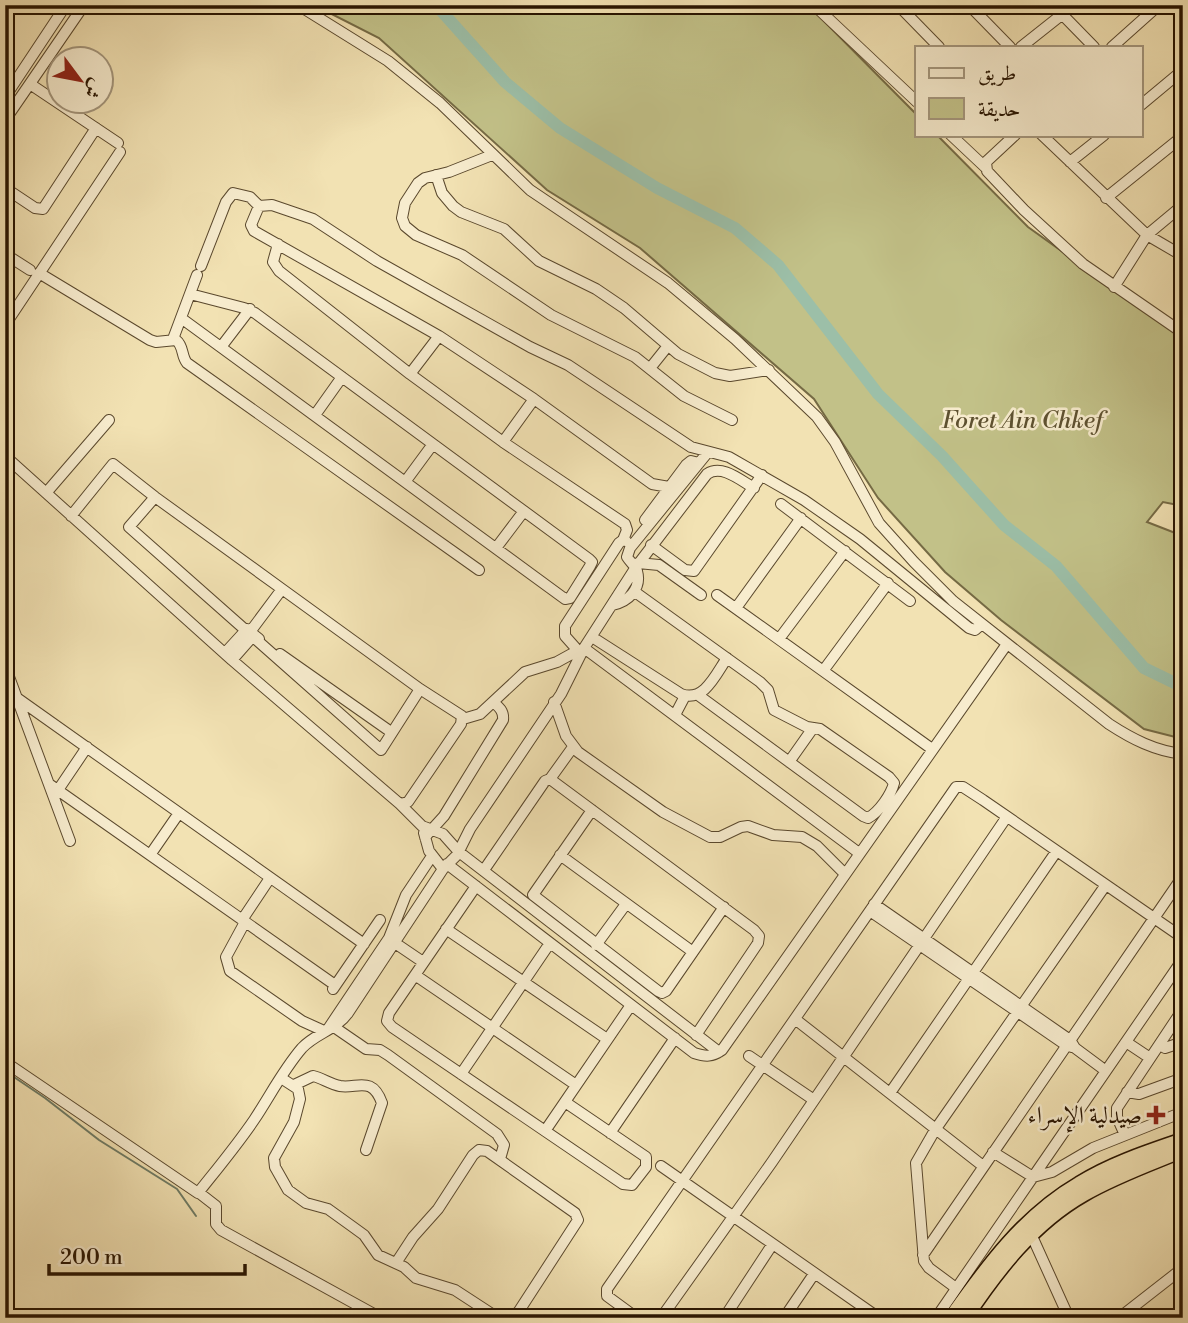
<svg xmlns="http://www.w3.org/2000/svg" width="1188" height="1323" viewBox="0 0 1188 1323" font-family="'Libre Bodoni',Amiri,serif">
  <rect width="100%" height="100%" fill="#f2e2b3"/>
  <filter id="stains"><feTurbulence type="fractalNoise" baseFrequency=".00286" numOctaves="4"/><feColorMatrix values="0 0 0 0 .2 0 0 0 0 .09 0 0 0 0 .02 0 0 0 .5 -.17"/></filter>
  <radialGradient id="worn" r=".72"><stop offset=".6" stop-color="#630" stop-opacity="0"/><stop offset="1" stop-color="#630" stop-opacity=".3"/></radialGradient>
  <path fill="#c2c188" stroke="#756a44" stroke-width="2" d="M314 5H808L917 115V135H937L1028 227 1183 338V506L1163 502 1147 522 1183 536V739L1144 729 1001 620 945 572 878 498 814 399 640 248 547 190 379 38Z"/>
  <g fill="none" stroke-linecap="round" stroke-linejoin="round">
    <path stroke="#6e7b65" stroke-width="2" d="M5 1071 45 1098 99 1140 177 1189 196 1216"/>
    <path stroke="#9cbfa8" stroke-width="12" d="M436 5 505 82 560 128 657 188 735 228 778 265 878 394 942 456 1004 525 1056 566 1144 668 1183 687"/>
    <g stroke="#5a482d" stroke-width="12">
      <path id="minor" d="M298 5 388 61 440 103 530 190 668 283 735 339 817 417 835 442 879 523 914 562 953 601 1109 724C1132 739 1155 751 1183 754
        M814 5 917 102
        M898 5 939 47
        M969 5 1010 47
        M1053 5 1094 47
        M1021 47 1074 5
        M1112 47 1159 5
        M30 84 118 143
        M5 97 66 5
        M1141 105 1183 70
        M5 120 84 5
        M951 135 985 167
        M1015 135 986 162 987 171 1024 210 1083 264 1183 333
        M1042 135 1147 235 1183 256
        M492 155 449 172 425 178 418 183 405 203 402 218 405 226 416 235 462 255 551 315 635 357 684 396 732 420
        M1070 162 1104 135
        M436 175 442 193 453 206 461 212 504 229 539 261 596 289 624 308 678 354 715 373 730 376 769 370
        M5 188 35 208 43 209 96 128
        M1106 198 1183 136
        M259 206 251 225 254 231 439 336 534 399 652 484 669 487
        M278 244 273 262 279 271 410 374 503 442 625 524 627 530 623 540
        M5 254 30 270
        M201 266 226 202 233 193 250 197 259 206 272 205 313 219 377 261 530 347 568 365 691 447 729 457 804 500 860 539 969 628 975 630 982 624
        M39 273 150 340 156 342 176 340C184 346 181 356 187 363L479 570
        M1114 287 1147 235 1183 205
        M181 318 565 599 570 598 590 566 592 562 589 559 255 313 244 308 190 294
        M5 325 120 152
        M173 339 197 275
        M221 347 250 309
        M651 367 667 347
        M410 374 439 336
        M315 415 342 377
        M503 442 534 399
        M5 456 232 660 400 804 408 802 461 724 462 716 420 689 282 589 250 632
        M405 482 433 444
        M46 493 109 420
        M155 497 129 527 381 750 420 689
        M781 504 910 601
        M71 516 113 464 155 497 282 589
        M645 520 686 465 691 461 699 463
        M651 545 685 570 694 571 762 475
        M496 548 524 511
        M638 563 659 565 701 595
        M635 592 760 682 768 690 774 710 807 727 820 729 889 777 894 783C891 795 879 812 868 818L863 816 698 695
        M717 595 932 749
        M612 605C628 602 642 589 637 571 635 565 630 562 627 557L630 548 708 452
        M736 608 801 518
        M592 637 681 694C704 703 716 674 727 658
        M779 639 845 551
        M584 648 859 853
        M225 653 247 629
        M280 654 391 732
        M581 654 565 636V626L619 543 623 540 626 541
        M232 660 254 635 259 639
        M5 666 70 841
        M823 671 888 583
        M17 698 364 944
        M554 702 566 736 578 752 663 812 710 837H720L741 827 748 826 773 835 802 837 817 846 844 873
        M675 715 685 696
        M463 719 480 714 525 672 557 662 577 651
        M789 762 813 728
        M550 779 573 747
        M49 784 335 985
        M58 790 87 747
        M400 804 422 826 443 834 459 852 719 1052
        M592 810 533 895 658 991 662 993 666 991 724 907
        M424 833 429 851 443 869
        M425 837 444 816 503 720C504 711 499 707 493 702
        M150 855 179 813
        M560 855 693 952
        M447 864 694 1053C706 1057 712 1057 722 1050L1007 644
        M484 870 545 781 550 779 754 930 759 936 758 943 696 1035
        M476 886 389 1013 387 1021 392 1027 623 1184 632 1185 646 1167V1157L565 1102
        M874 904 1070 1040 1075 1048 1106 1071
        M870 911 1066 1045 1072 1047
        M242 920 270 878
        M245 922 226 957 230 971 302 1021 324 1031
        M446 929 607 1039
        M395 943 423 962
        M596 945 626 904
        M415 975 576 1085
        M333 989 380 920
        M795 1019 983 1166
        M334 1027 366 1049 380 1050 388 1055 497 1134 504 1145 500 1159
        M328 1029 389 938 406 895 432 856
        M1126 1042 1150 1058
        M1159 1045 1165 1048 1183 1042
        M749 1056 814 1100
        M5 1062 198 1193C217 1169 237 1145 254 1120 270 1096 283 1070 302 1048 316 1033 336 1030 348 1013L443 869 457 855 470 829 561 694 584 648 636 567 707 474C722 464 740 480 754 488
        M461 1074 550 943
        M281 1078 298 1089 300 1099 294 1122 274 1158 275 1167 288 1190 306 1203 328 1209 353 1227 364 1235 378 1255 404 1267 416 1278 455 1290 498 1318
        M294 1085 313 1076C322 1078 330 1084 340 1086 357 1089 372 1075 382 1103L366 1150
        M1127 1092 1139 1094 1183 1078
        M890 1093 1056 852
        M545 1131 631 1005
        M610 1133 675 1038
        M1125 1135 1117 1117V1108L1183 1009
        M993 1152 1033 1177 1183 959
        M661 1166 879 1318
        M198 1192 216 1206V1224L221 1230 381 1318
        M1031 1234 1069 1318
        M923 1255 1183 876
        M396 1263 413 1237 438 1209 473 1155 479 1150 487 1151 575 1213 578 1220 519 1311 512 1318
        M956 1288 929 1268 924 1261 916 1163 935 1130 1105 886
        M637 1318 607 1296V1289L956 787H963L983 800 1183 938
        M661 1318 772 1162 1006 818
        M724 1318 772 1245
        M784 1318 814 1274
        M936 1318 1033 1177 1052 1172 1093 1148 1183 1112
        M1119 1318 1183 1268"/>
    </g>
    <g stroke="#281400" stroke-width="17">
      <path id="highway" d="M951 1318C987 1267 1024 1216 1079 1184 1111 1164 1148 1152 1183 1140
        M965 1318C997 1270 1033 1223 1084 1194 1115 1176 1149 1164 1183 1150"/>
    </g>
    <use href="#minor" stroke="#f7ecce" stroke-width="10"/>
    <use href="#highway" stroke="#f2e2b3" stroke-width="14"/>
  </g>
  <path fill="#8f2418" stroke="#f7ecce" stroke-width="2.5" d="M1152.5 1104.5h7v7h7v7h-7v7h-7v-7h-7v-7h7z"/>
  <g text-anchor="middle" stroke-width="5" stroke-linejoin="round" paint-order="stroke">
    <g font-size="24" font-style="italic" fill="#5e5130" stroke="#f7ecce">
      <text x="1022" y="428">Foret Ain Chkef</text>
    </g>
    <g font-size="24" fill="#281400" stroke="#f7ecce" text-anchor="end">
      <text x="1142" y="1123">صيدلية الإسراء</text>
    </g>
  </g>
  <rect width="1188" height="1323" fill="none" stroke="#f2e2b3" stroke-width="28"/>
  <rect x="7" y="7" width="1174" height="1309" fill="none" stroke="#281400" stroke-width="3.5"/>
  <rect x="14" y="14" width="1160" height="1295" fill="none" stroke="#281400" stroke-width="2"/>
  <rect x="915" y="46" width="228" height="91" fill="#f7ecce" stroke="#a4967c" stroke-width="2"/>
  <rect x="929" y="68" width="35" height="10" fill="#f7ecce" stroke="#a4967c" stroke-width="2"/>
  <text x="978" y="80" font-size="21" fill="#281400">طريق</text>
  <rect x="929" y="98" width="35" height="21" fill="#c2c188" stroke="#a4967c" stroke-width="2"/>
  <text x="978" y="116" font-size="21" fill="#281400">حديقة</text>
  <g transform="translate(80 80) rotate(122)"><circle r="33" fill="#f7ecce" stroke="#a4967c" stroke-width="2"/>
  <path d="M0-5L12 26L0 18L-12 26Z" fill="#8f2418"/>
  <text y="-10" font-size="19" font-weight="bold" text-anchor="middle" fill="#281400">ش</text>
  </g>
  <path d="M49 1264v10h196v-10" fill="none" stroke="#281400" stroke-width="3.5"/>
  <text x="60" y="1264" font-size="21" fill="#281400" stroke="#f7ecce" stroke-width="5" paint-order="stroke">200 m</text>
  <rect width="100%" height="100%" filter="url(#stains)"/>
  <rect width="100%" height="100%" fill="url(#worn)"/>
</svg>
